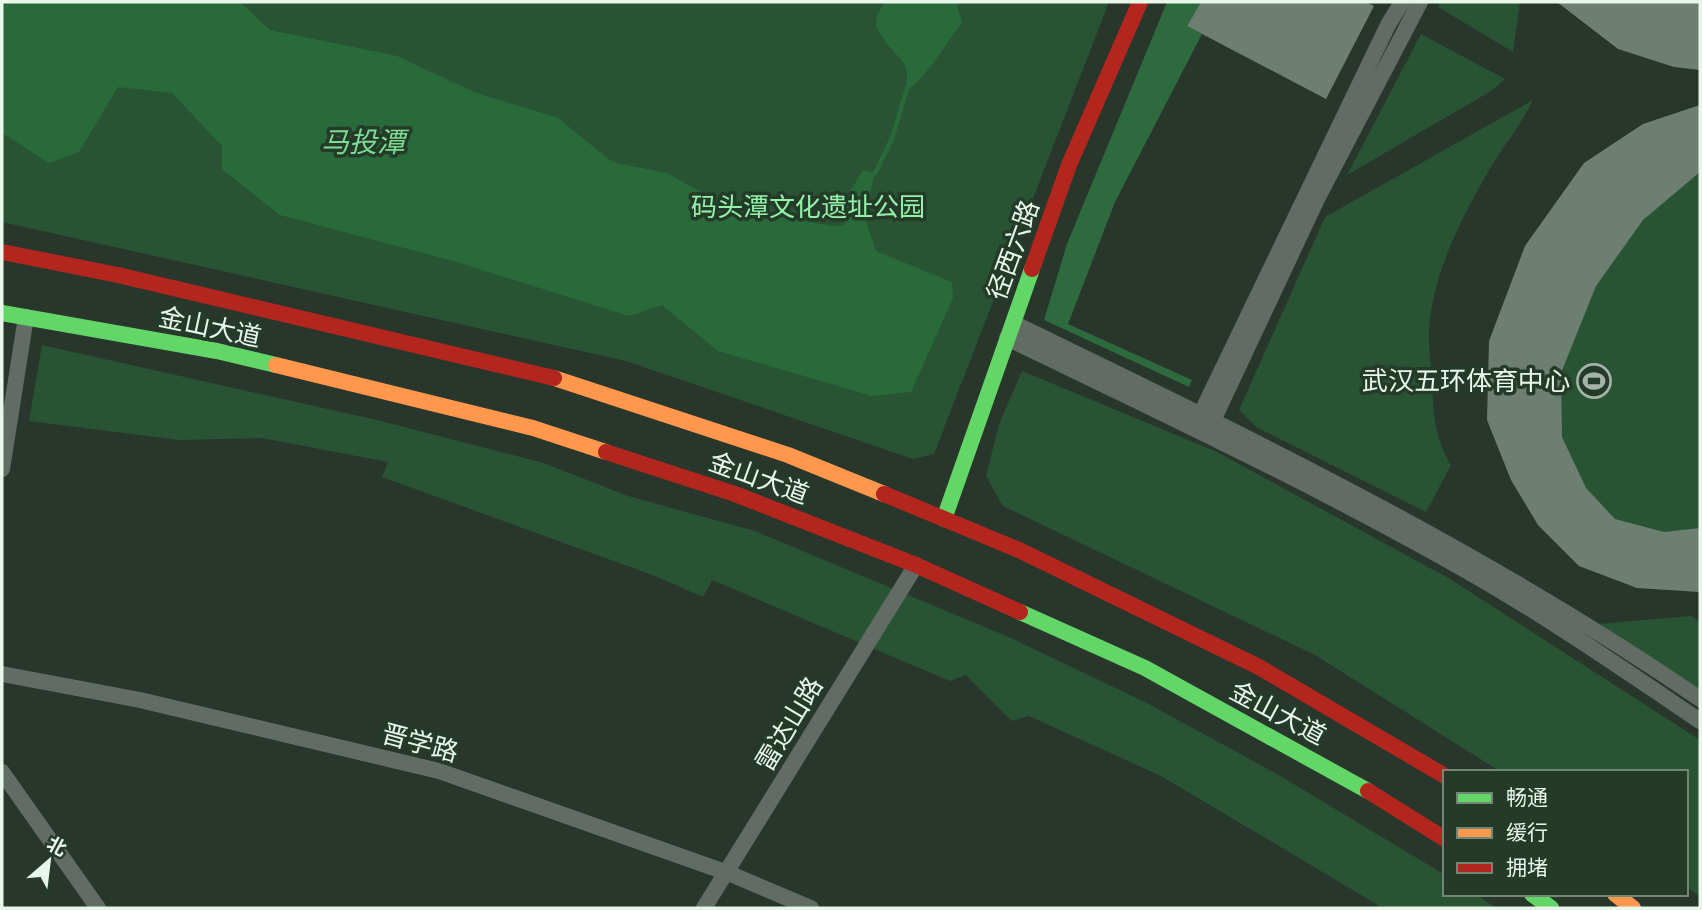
<svg xmlns="http://www.w3.org/2000/svg" width="1702" height="910" viewBox="0 0 1702 910" font-family="'Exo 2','Noto Sans SC',sans-serif">
  <rect width="100%" height="100%" fill="#29362c"/>
  <path fill="#285433" d="M2 2H1109L934 454 913 459 626 361 2 222Z
    M1440 2H1520L1513 52 1438 7Z
    M1421 34 1505 79 1491 91 1347 175Z
    M1533 100C1521 126 1502 147 1488 172 1460 221 1433 273 1429 330 1428 346 1431 362 1432 378 1433 409 1434 439 1451 465L1426 512 1256 427 1239 410 1325 217Z
    M1700 105V592L1637 588 1579 566 1538 525 1511 480 1525 246 1584 163 1643 124Z
    M42 345 377 420 544 463 628 496 755 531 1011 638 1145 702 1277 774 1445 875V894H1476L1496 908H1383L1161 776 1029 716 1012 721 966 675 950 681 712 580 703 597 655 576 382 477 388 462 262 438 179 440 29 421Z
    M1022 371 1215 451 1450 579 1700 740V897L1686 886V772H1501L1315 655 1003 506 986 476 999 424Z
    M1691 616 1700 622V691L1599 624Z"/>
  <path fill="#2d6b3e" d="M1167 2H1201L1187 26 1202 34 1115 202 1068 324 1192 380 1189 387 1044 320 1067 244Z"/>
  <path fill="#296a3b" d="M2 2H240L270 30 397 56 474 92 558 118 612 162 667 173 722 204 831 226 845 225 846 199 863 170 875 173 864 216 876 251 952 282 953 298 911 392 872 396 718 351 662 305 629 316 457 262 280 215 222 169V146L172 93 118 87 79 152 49 163 2 133Z
    M885 2H959L957 4 962 23C943 46 930 74 905 92 910 64 906 66 889 46 884 41 880 33 876 27L877 15Z"/>
  <g fill="none" stroke-linecap="round" stroke-linejoin="round">
    <path stroke="#296a3b" stroke-width="4.5" d="M875 173 892 138 907 89"/>
  </g>
  <path fill="#6c7f70" d="M1201 2H1366L1374 6 1326 99 1187 26Z
    M1557 2H1700V70L1674 67 1618 49Z
    M1700 105V172L1643 220 1596 286 1561 373 1562 437 1586 488 1615 519 1664 532 1700 528V592L1637 588 1579 566 1538 525 1511 480 1487 420 1489 341 1525 246 1584 163 1643 124Z"/>
  <g fill="none" stroke-linecap="round" stroke-linejoin="round">
    <path stroke="#626c64" stroke-width="16" d="M1013 323C1248 437 1484 551 1700 699
      M1007 338C1164 414 1322 488 1474 575 1552 620 1626 671 1700 721
      M1196 424 1388 25 1402 2
      M1209 429 1317 199 1420 2
      M2 469 26 317
      M2 674 140 700 439 771 728 873 811 908
      M2 772 98 908
      M704 908 916 565"/>
    <path stroke="#63d668" stroke-width="16" d="M2 313 217 351 276 365
      M944 519 1032 269
      M1020 612 1145 668 1368 791
      M1532 894 1551 908"/>
    <path stroke="#ff974d" stroke-width="16" d="M276 365 533 428 606 452
      M554 378 788 455 884 494
      M1615 894 1633 908"/>
    <path stroke="#b3261e" stroke-width="16" d="M2 252 118 275 554 378
      M1032 269 1069 165 1140 2
      M606 452 735 494 916 565 1020 612
      M884 494 1019 550 1259 667 1445 776
      M1368 791 1445 839"/>
  </g>
  <defs>
    <g id="stadium-ring" transform="scale(1.75)"><circle r="9.5" fill="#243b29" stroke="#a5b3a8" stroke-width="1.5"/><path d="M0-5a6.5 5 0 1 0 0 10a6.5 5 0 1 0 0-10ZM-3.5-1.8h7v3.6h-7Z" fill="#a5b3a8"/></g>
  </defs>
  <g fill-rule="evenodd">
    <use href="#stadium-ring" x="1594" y="381"/>
  </g>
  <g text-anchor="middle" stroke-width="7" stroke-linejoin="round" paint-order="stroke">
    <g font-size="26" fill="#93f1a8" stroke="#243b29">
      <text x="808" y="216">码头潭文化遗址公园</text>
    </g>
    <g font-size="26" fill="#e8f7ea" stroke="#243b29">
      <text transform="translate(1013 250) rotate(-70)" y="9">径西六路</text>
      <text transform="translate(210 327) rotate(12)" y="9">金山大道</text>
      <text transform="translate(759 478) rotate(20)" y="9">金山大道</text>
      <text transform="translate(1278 713) rotate(28)" y="9">金山大道</text>
      <text transform="translate(789 724) rotate(-59)" y="9">雷达山路</text>
      <text transform="translate(420 743) rotate(15)" y="9">晋学路</text>
    </g>
    <g font-size="26" fill="#e8f7ea" stroke="#243b29" text-anchor="end">
      <text x="1570" y="390">武汉五环体育中心</text>
    </g>
    <g font-size="28" font-style="italic" fill="#7ddb93" stroke="#243b29">
      <text x="363" y="152">马投潭</text>
    </g>
  </g>
  <rect width="1702" height="910" fill="none" stroke="#e8f7ea" stroke-width="7"/>
  <rect x="1443" y="770" width="245" height="126" fill="#243b29" stroke="#728676" stroke-width="2"/>
  <rect x="1457" y="793" width="35" height="10" fill="#63d668" stroke="#728676" stroke-width="2"/>
  <text x="1506" y="805" font-size="21" fill="#e8f7ea">畅通</text>
  <rect x="1457" y="828" width="35" height="10" fill="#ff974d" stroke="#728676" stroke-width="2"/>
  <text x="1506" y="840" font-size="21" fill="#e8f7ea">缓行</text>
  <rect x="1457" y="863" width="35" height="10" fill="#b3261e" stroke="#728676" stroke-width="2"/>
  <text x="1506" y="875" font-size="21" fill="#e8f7ea">拥堵</text>
  <g transform="translate(49 861) rotate(28)" stroke="#243b29" stroke-width="5" paint-order="stroke">
  <path d="M0-5L12 26L0 18L-12 26Z" fill="#e8f7ea"/>
  <text y="-10" font-size="19" font-weight="bold" text-anchor="middle" fill="#e8f7ea">北</text>
  </g>
</svg>
